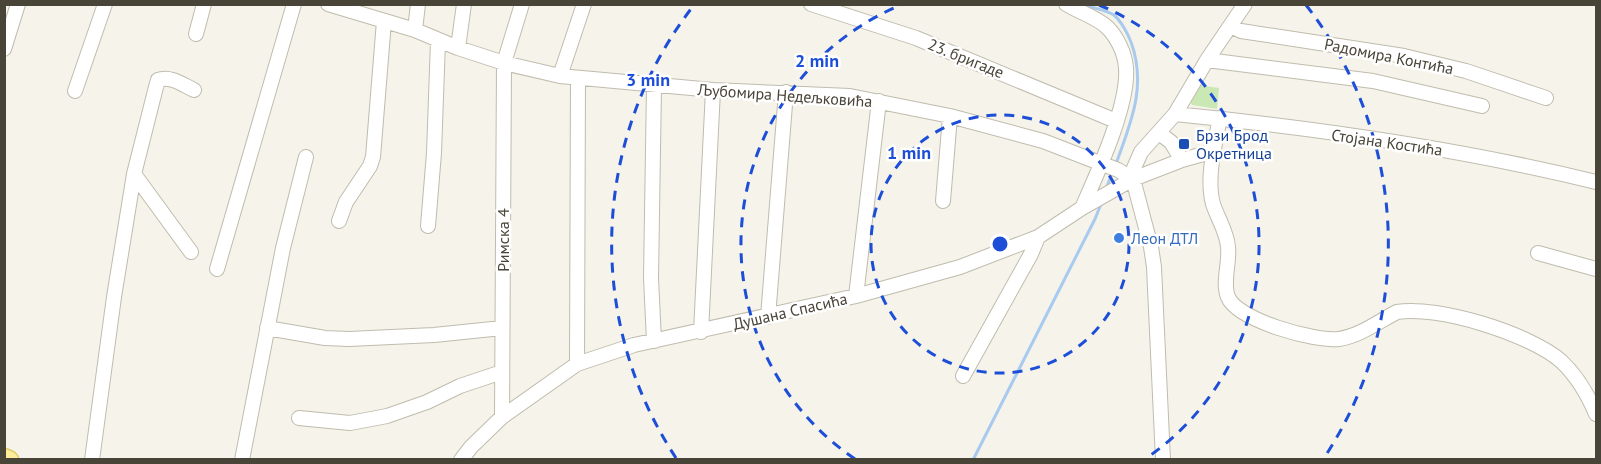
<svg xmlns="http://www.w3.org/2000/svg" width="1601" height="464" viewBox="0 0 1601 464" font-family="'PT Sans',sans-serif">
  <rect width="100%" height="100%" fill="#f5f3ea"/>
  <path fill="#cae8b4" d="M1199 85 1219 88 1217 109 1192 105 1190 101Z"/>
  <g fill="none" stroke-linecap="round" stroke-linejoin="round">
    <path stroke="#a8caef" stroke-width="3" d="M1083 4C1092 8 1106 10 1114 15 1121 21 1128 34 1131 42 1147 86 1131 122 1116 164
      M1106 189 1112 173
      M973 460 1095 219 1101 204"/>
    <g stroke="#c0bcad" stroke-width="16">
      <path id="minor" d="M328 4 415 30 458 48 504 63 560 76 713 90 850 96 950 116 1043 141 1118 170 1133 179
        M811 4 916 38 1116 121
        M1066 4C1079 12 1096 17 1107 27 1117 37 1125 53 1126 68 1129 105 1097 174 1082 208
        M1230 26 1241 31 1404 56 1466 71 1546 98
        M415 30 418 4
        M196 34 204 4
        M458 48 464 4
        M4 49 18 4
        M1207 60 1373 81 1482 106
        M560 76 584 4
        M75 91 105 4
        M1175 114C1316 128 1458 148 1596 182
        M1220 118C1215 144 1206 178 1213 204 1218 219 1227 232 1228 247 1230 263 1222 282 1228 297 1237 320 1315 342 1339 339 1360 336 1379 321 1397 312 1438 305 1530 334 1561 361 1577 376 1588 395 1596 414
        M1159 133 1171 142 1182 160
        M134 174 191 252
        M943 201 950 116
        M339 221 346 202 370 166 373 157 384 21
        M428 226 434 153 438 41
        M1538 253 1596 269
        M217 269 294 4
        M856 296 879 101
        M768 317 786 92
        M267 328 325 338 349 339 434 335 502 328
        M701 332 713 90
        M654 341 651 278 654 86
        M577 364 578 79
        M963 376 1031 254 1038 237
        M502 417 504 63 522 4
        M299 418 350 423 387 416 427 402 460 386 502 372
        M92 460 114 297 134 174 156 87 158 80C170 75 183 85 194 90
        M242 460 283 248 306 157
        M461 460 471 447 502 417 577 364 634 345 856 296 960 267 1038 237 1082 208 1133 179 1182 160 1214 151
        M1163 460 1154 267 1151 247 1133 179 1134 168 1141 152 1175 114 1207 60 1245 4"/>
    </g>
    <g stroke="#e2cc6b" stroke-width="21">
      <path id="major" d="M4 458 9 460"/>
    </g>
    <use href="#minor" stroke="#fff" stroke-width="14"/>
    <use href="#major" stroke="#fcec9c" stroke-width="18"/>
  </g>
  <g fill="none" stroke="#1d4ed8" stroke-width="3" stroke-dasharray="10 8">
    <circle cx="1000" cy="244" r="129"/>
    <path d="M855 459A259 259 0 0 1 901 5M1099 5A259 259 0 0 1 1145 459"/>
    <path d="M676 458A388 388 0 0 1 694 5M1306 5A388 388 0 0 1 1324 458"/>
  </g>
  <rect fill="#1a4fb4" stroke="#fff" stroke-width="2" x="1178" y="138" width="12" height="12" rx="3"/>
  <circle fill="#3f7fe0" stroke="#fff" stroke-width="2" cx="1119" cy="238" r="6"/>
  <g text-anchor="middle" stroke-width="5" stroke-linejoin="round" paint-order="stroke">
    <g font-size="16" fill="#494438" stroke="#fff">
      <text transform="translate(1389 56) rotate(11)" y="6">Радомира Контића</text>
      <text transform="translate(966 58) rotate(22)" y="6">23. бригаде</text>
      <text transform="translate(785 95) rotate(4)" y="6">Љубомира Недељковића</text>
      <text transform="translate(1387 142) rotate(8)" y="6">Стојана Костића</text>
      <text transform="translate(503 240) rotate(-90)" y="6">Римска 4</text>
      <text transform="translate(790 311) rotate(-13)" y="6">Душана Спасића</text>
    </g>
    <g font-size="16" fill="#164399" stroke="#fff" text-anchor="start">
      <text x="1196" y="141">Брзи Брод<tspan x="1196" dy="18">Окретница</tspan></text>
    </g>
    <g font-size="16" fill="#366cbe" stroke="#fff" text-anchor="start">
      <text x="1131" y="244">Леон ДТЛ</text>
    </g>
  </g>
  <circle cx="1000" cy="244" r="9" fill="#1d4ed8" stroke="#fff" stroke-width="3"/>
  <g font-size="18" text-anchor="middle" font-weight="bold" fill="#1d4ed8" stroke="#fff" stroke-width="5" stroke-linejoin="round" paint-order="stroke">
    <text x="817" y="67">2 min</text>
    <text x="648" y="86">3 min</text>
    <text x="909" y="159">1 min</text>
  </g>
  <rect width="1601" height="464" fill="none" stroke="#494438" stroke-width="12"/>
</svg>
